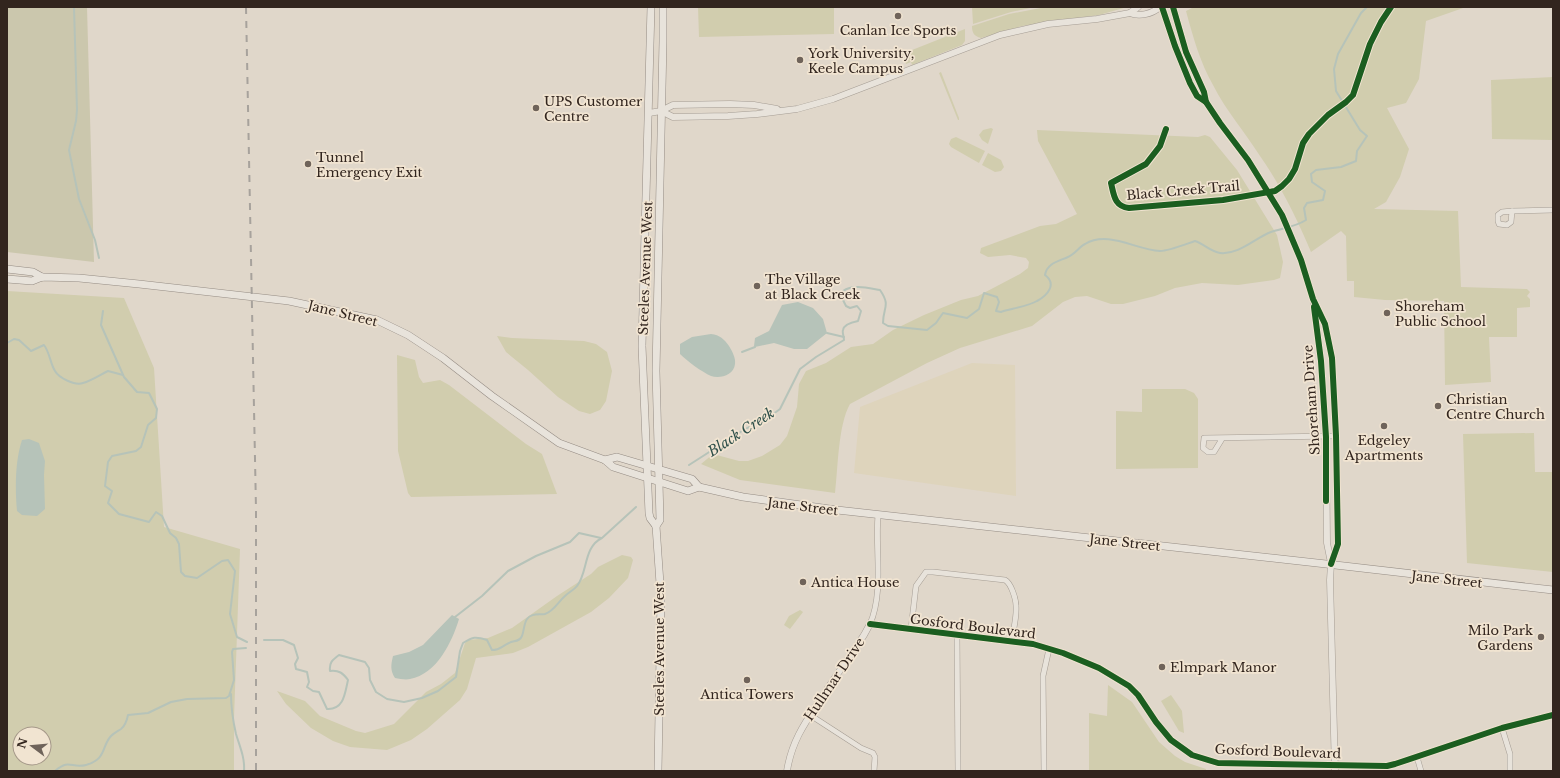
<svg xmlns="http://www.w3.org/2000/svg" width="1560" height="778" font-family="'Libre Baskerville',serif">
<rect width="100%" height="100%" fill="#e0d7ca"/>
<path fill="#ded4bc" d="M 972,363 L 1015,365 L 1016,496 L 854,473 L 860,407 Z"/>
<g fill="#d1cdae" fill-rule="evenodd">
<path d="M 698,7 L 834,7 L 834,34 L 699,37 Z"/>
<path d="M 972,7 L 1035,7 L 1011,12 L 973,24 Z"/>
<path d="M 1046,7 L 1127,7 L 1099,15 L 1022,26 L 981,38 C 974,36 972,33 972,26 L 1009,14 Z"/>
<path d="M 1194,7 L 1466,7 L 1426,21 L 1419,79 L 1406,103 L 1387,108 L 1409,149 L 1400,177 L 1386,202 L 1374,209 L 1458,211 L 1461,287 L 1527,289 L 1530,292 L 1527,296 L 1530,299 L 1530,307 L 1517,308 L 1517,337 L 1489,337 L 1491,382 L 1445,385 L 1444,301 L 1385,300 L 1354,297 L 1354,281 L 1347,281 L 1346,236 L 1341,231 L 1311,252 C 1297,219 1281,186 1260,156 C 1245,132 1226,111 1213,85 C 1200,62 1193,37 1186,11 Z"/>
<path d="M 965,29 L 965,41 L 962,45 L 912,65 L 911,62 L 906,64 L 902,54 Z"/>
<path d="M 941,72 L 959,118 L 959,120 L 958,120 L 939,73 Z"/>
<path d="M 1553,77 L 1553,140 L 1492,139 L 1491,80 Z"/>
<path d="M 991,128 L 993,129 L 988,144 L 982,140 L 979,135 L 983,130 Z"/>
<path d="M 1037,130 L 1198,137 L 1205,135 L 1210,137 L 1237,170 L 1277,235 L 1283,262 L 1280,278 L 1274,280 L 1238,285 L 1202,283 L 1175,288 L 1155,296 L 1123,304 L 1111,304 L 1087,296 L 1075,297 L 1063,302 L 1032,326 L 960,348 L 927,363 L 850,404 C 838,425 838,469 835,493 L 740,480 L 701,464 L 713,454 L 739,461 L 748,461 L 762,456 L 780,445 L 787,436 L 797,407 L 799,384 L 806,371 L 826,363 L 851,347 L 873,344 L 893,330 L 924,315 L 961,300 L 978,296 L 1020,274 L 1028,268 L 1029,262 L 1026,258 L 1010,255 L 988,257 L 980,253 L 981,248 L 1040,226 L 1056,224 L 1077,214 L 1038,141 Z"/>
<path d="M 956,137 L 985,151 L 979,163 L 951,147 L 949,144 L 951,139 Z"/>
<path d="M 988,153 L 1001,160 L 1004,167 L 1001,171 L 995,172 L 982,165 Z"/>
<path d="M 7,291 L 124,298 L 154,368 L 164,527 L 240,549 L 234,718 L 234,771 L 7,771 ZM 20,734 L 44,734 L 44,758 L 20,758 Z"/>
<path d="M 497,336 L 512,338 L 584,341 L 596,344 L 607,352 L 612,371 L 606,401 L 600,410 L 590,414 L 579,411 L 558,397 L 528,370 L 506,352 Z"/>
<path d="M 397,355 L 415,360 L 419,377 L 423,383 L 440,380 L 449,385 L 526,444 L 542,454 L 557,494 L 411,497 L 408,493 L 398,451 Z"/>
<path d="M 1142,389 L 1185,389 L 1194,393 L 1198,399 L 1198,468 L 1116,469 L 1116,411 L 1142,412 Z"/>
<path d="M 1534,433 L 1535,472 L 1553,472 L 1553,572 L 1467,563 L 1463,434 Z"/>
<path d="M 622,555 L 631,557 L 633,560 L 628,578 L 609,598 L 591,612 L 528,647 L 513,653 L 476,658 L 467,689 L 460,700 L 427,729 L 411,740 L 387,750 L 350,747 L 333,741 L 311,728 L 286,704 L 277,691 L 305,701 L 320,716 L 356,731 L 365,733 L 394,724 L 426,692 L 441,684 L 455,673 L 465,643 L 468,640 L 488,638 L 512,628 L 557,596 L 591,574 L 598,567 Z"/>
<path d="M 800,610 L 803,612 L 790,629 L 784,625 L 789,616 Z"/>
<path d="M 1108,685 L 1132,702 L 1159,742 L 1175,756 L 1185,762 L 1206,769 L 1206,771 L 1089,771 L 1089,713 L 1107,716 Z"/>
<path d="M 1171,695 L 1182,711 L 1184,733 L 1179,731 L 1161,701 Z"/>
</g>
<path fill="#cbc7ad" d="M 7,7 L 87,7 L 94,262 L 7,252 Z"/>
<g fill="#b6c3b9">
<path d="M 798,302 L 813,308 L 823,319 L 827,333 L 807,349 L 794,349 L 774,343 L 755,347 L 754,346 L 755,338 L 769,331 L 782,305 Z"/>
<path d="M 711,334 C 720,335 724,339 729,346 C 732,351 736,358 735,364 C 734,375 720,379 711,376 C 702,372 687,361 680,354 L 680,344 L 692,337 Z"/>
<path d="M 29,439 L 39,443 L 45,461 L 44,475 L 45,509 L 37,516 L 22,515 L 17,511 C 15,489 15,461 22,440 Z"/>
<path d="M 452,615 L 459,619 C 452,642 437,674 410,679 C 406,680 400,679 395,678 C 390,670 391,665 393,656 L 409,652 L 423,645 Z"/>
</g>
<g fill="none" stroke-linecap="round" stroke-linejoin="round">
<g stroke="#b6c3b9" stroke-width="2">
<path d="M 74,7 L 77,110 L 76,121 L 69,150 L 79,199 L 95,240 L 99,258"/>
<path d="M 103,311 L 101,325 L 124,377 L 137,392 L 149,393 L 157,409 L 156,418 L 148,425 L 141,447 L 136,451 L 112,456 L 108,462 L 105,486 L 112,491 L 108,503 L 119,514 L 149,522 L 156,512 L 162,516 L 170,533 L 176,538 L 179,544 L 181,572 L 185,576 L 197,578 L 222,561 L 228,560 L 235,571 L 230,614 L 237,637 L 247,642"/>
<path d="M 827,333 L 844,337"/>
<path d="M 7,343 L 14,339 L 19,340 L 31,351 L 44,345 C 50,353 50,363 55,371 C 59,378 75,386 83,383 C 91,381 100,375 108,371 L 123,375"/>
<path d="M 742,352 L 755,347"/>
<path d="M 689,465 L 742,431 L 776,412 L 780,409 L 800,369 L 816,357 L 844,340 C 844,337 842,332 843,330 C 844,324 853,322 858,321 L 861,311 L 857,306 L 850,308 L 846,306 L 842,298 L 843,291 C 853,284 868,288 880,290 C 891,306 883,307 883,323 L 888,326 L 927,330 L 936,323 L 943,313 L 967,318 L 979,309 L 984,293 L 997,297 L 999,302 L 996,311 L 1001,312 C 1010,309 1029,306 1037,301 C 1048,295 1057,284 1045,275 C 1047,263 1059,261 1068,257 C 1075,254 1079,247 1085,244 C 1108,230 1136,250 1160,251 C 1169,251 1186,244 1195,241 C 1204,244 1211,252 1220,253 C 1239,255 1255,238 1271,232 C 1283,228 1295,227 1306,220 L 1304,208 L 1307,203 L 1323,200 L 1325,191 L 1312,182 L 1311,174 L 1316,170 L 1341,167 L 1356,161 L 1357,151 L 1367,136 L 1360,130 L 1336,91 L 1334,69 L 1338,54 L 1361,13 L 1367,7"/>
<path d="M 455,617 L 482,596 L 508,571 L 536,556 L 570,542 L 579,533 L 601,538"/>
<path d="M 264,640 L 283,640 L 294,645 L 298,658 L 295,664 L 296,669 L 307,672 L 309,682 L 307,687 L 313,691 L 319,692 L 327,709 C 344,710 345,693 348,680 C 343,673 339,670 330,671 C 329,663 332,660 339,655 L 365,662 L 369,668 L 370,680 L 376,692 L 387,699 L 404,702 L 422,698 L 438,691 L 456,677 L 460,651 L 463,643 C 473,637 475,636 487,640 L 492,650 C 500,650 502,646 509,643 C 513,640 519,643 522,636 C 524,631 524,623 527,619 C 531,613 539,615 545,614 C 554,611 558,602 565,596 C 569,592 574,590 577,586 C 588,573 583,547 602,538 L 636,507"/>
<path d="M 231,694 C 231,708 233,721 236,734 C 240,747 245,758 244,771"/>
<path d="M 55,771 C 70,758 71,769 86,765 C 107,759 101,747 111,736 C 114,733 118,731 121,729 C 125,726 127,720 128,715 L 148,713 L 171,702 L 187,699 L 226,698 L 229,696 L 234,680 L 232,652 L 233,649 L 246,648"/>
</g>
<g stroke="#a59d94" stroke-width="6">
<g id="minor">
<path d="M 1512,211 L 1511,222 L 1507,225 L 1499,224 L 1498,221 L 1498,215 L 1502,212 Z"/>
<path d="M 1512,211 L 1553,210"/>
<path d="M 1222,439 L 1214,452 L 1208,452 L 1203,448 L 1204,438 L 1336,436"/>
<path d="M 870,624 C 884,592 875,550 878,515"/>
<path d="M 911,629 L 916,586 L 926,572 L 933,572 L 1005,580 C 1011,583 1016,599 1016,606 C 1017,617 1013,630 1012,641"/>
<path d="M 957,635 L 958,771"/>
<path d="M 810,715 L 861,748 L 873,753 L 875,757 L 874,771"/>
<path d="M 1502,728 L 1510,754 L 1510,771"/>
<path d="M 1417,757 L 1421,771"/>
<path d="M 1044,771 L 1043,676 L 1049,649"/>
</g>
</g>
<g stroke="#a59d94" stroke-width="7">
<g id="tertiary">
<path d="M 1162,7 L 1175,46 L 1190,83 L 1197,96 L 1206,102"/>
<path d="M 1173,7 L 1186,52 L 1204,92 L 1206,102 L 1220,123 L 1248,160 L 1282,215 L 1301,260 L 1313,299 L 1325,324 L 1332,358 L 1336,436 L 1338,544 L 1331,564 L 1330,580 L 1335,771"/>
<path d="M 1130,13 C 1139,17 1152,14 1160,7"/>
<path d="M 661,111 L 673,117 L 728,116 L 757,114 L 797,109 L 833,99 L 1000,35 L 1048,24 L 1097,19 L 1130,13 L 1138,7"/>
<path d="M 649,113 L 661,111 L 673,105 L 730,104 L 754,105 L 777,109"/>
<path d="M 1314,303 L 1321,361 L 1326,437 L 1327,543 L 1331,563"/>
<path d="M 787,771 C 792,739 807,720 824,694 C 837,674 851,655 864,635 L 870,624 L 1033,644 L 1063,653 L 1099,668 L 1129,686 L 1138,695 L 1156,722 L 1171,740 L 1192,755 L 1218,763 L 1387,766 L 1395,764 L 1502,728 L 1553,715"/>
</g>
</g>
<g stroke="#958c84" stroke-width="8">
<g id="secondary">
<path d="M 651,7 L 642,346 L 649,513 L 650,518 L 656,526 L 661,598 L 658,771"/>
<path d="M 7,269 L 33,272 L 42,277"/>
<path d="M 7,279 L 32,281 L 42,277 L 79,278 L 139,284 L 289,301 L 377,320 L 408,335 L 443,358 L 492,396 L 559,443 L 605,460 L 613,467 L 688,491 L 699,487 L 743,497 L 837,510 L 1344,566 L 1553,590"/>
<path d="M 605,460 L 617,457 L 692,479 L 699,487"/>
<path d="M 656,526 L 660,520 L 656,371 L 663,41 L 663,7"/>
</g>
</g>
<use href="#minor" stroke="#e8e3db" stroke-width="5"/>
<use href="#tertiary" stroke="#e8e3db" stroke-width="6"/>
<use href="#secondary" stroke="#e8e3db" stroke-width="7"/>
<path stroke="#a7a29c" stroke-width="2" stroke-dasharray="7 7" stroke-linecap="butt" d="M 246,7 L 256,509 L 256,771"/>
<g stroke="#f1e4d1" stroke-width="8">
<g id="cycleway">
<path d="M 1162,7 L 1175,46 L 1190,83 L 1197,96 L 1206,102"/>
<path d="M 1173,7 L 1186,52 L 1204,92 L 1206,102 L 1220,123 L 1248,160 L 1282,215 L 1301,260 L 1313,299 L 1325,324 L 1332,358 L 1336,436 L 1338,544 L 1331,564"/>
<path d="M 1166,129 L 1160,146 L 1146,164 L 1111,183 C 1114,195 1114,206 1129,208 L 1223,200 L 1275,191 L 1282,186 L 1289,179 L 1295,169 L 1303,143 L 1309,134 L 1328,115 L 1346,102 L 1353,95 L 1370,44 L 1381,22 L 1391,7"/>
<path d="M 1314,307 L 1321,361 L 1326,437 L 1326,501"/>
<path d="M 870,624 L 1033,644 L 1063,653 L 1099,668 L 1129,686 L 1138,695 L 1156,722 L 1171,740 L 1192,755 L 1218,763 L 1387,766 L 1395,764 L 1502,728 L 1553,715"/>
</g>
</g>
<use href="#cycleway" stroke="#1b5e20" stroke-width="6"/>
</g>
<g fill="#6f635a" stroke="#f1e4d1" stroke-width="1.5">
<circle cx="898" cy="16" r="4"/>
<circle cx="800" cy="60" r="4"/>
<circle cx="536" cy="108" r="4"/>
<circle cx="308" cy="164" r="4"/>
<circle cx="757" cy="286" r="4"/>
<circle cx="1387" cy="313" r="4"/>
<circle cx="1438" cy="406" r="4"/>
<circle cx="1384" cy="426" r="4"/>
<circle cx="803" cy="582" r="4"/>
<circle cx="1541" cy="637" r="4"/>
<circle cx="1162" cy="667" r="4"/>
<circle cx="747" cy="680" r="4"/>
</g>
<g text-anchor="middle" stroke-width="3.5" stroke-linejoin="round" paint-order="stroke">
<g font-size="13" fill="#32251e" stroke="#f1e4d1" text-anchor="start">
<text x="898" y="35" text-anchor="middle">Canlan Ice Sports</text>
<text x="808" y="58">York University,<tspan x="808" dy="15">Keele Campus</tspan></text>
<text x="544" y="106">UPS Customer<tspan x="544" dy="15">Centre</tspan></text>
<text x="316" y="162">Tunnel<tspan x="316" dy="15">Emergency Exit</tspan></text>
<text x="765" y="284">The Village<tspan x="765" dy="15">at Black Creek</tspan></text>
<text x="1395" y="311">Shoreham<tspan x="1395" dy="15">Public School</tspan></text>
<text x="1446" y="404">Christian<tspan x="1446" dy="15">Centre Church</tspan></text>
<text x="1384" y="445" text-anchor="middle">Edgeley<tspan x="1384" dy="15">Apartments</tspan></text>
<text x="811" y="587">Antica House</text>
<text x="1533" y="635" text-anchor="end">Milo Park<tspan x="1533" dy="15">Gardens</tspan></text>
<text x="1170" y="672">Elmpark Manor</text>
<text x="747" y="699" text-anchor="middle">Antica Towers</text>
</g>
<g font-size="13" fill="#32251e" stroke="#f1e4d1">
<text transform="translate(1183 190) rotate(-5)" y="5">Black Creek Trail</text>
<text transform="translate(645 268) rotate(-88)" y="5">Steeles Avenue West</text>
<text transform="translate(343 313) rotate(14)" y="5">Jane Street</text>
<text transform="translate(1311 400) rotate(-94)" y="5">Shoreham Drive</text>
<text transform="translate(803 506) rotate(7)" y="5">Jane Street</text>
<text transform="translate(1125 542) rotate(6)" y="5">Jane Street</text>
<text transform="translate(1447 579) rotate(6)" y="5">Jane Street</text>
<text transform="translate(973 626) rotate(7)" y="5">Gosford Boulevard</text>
<text transform="translate(659 649) rotate(-90)" y="5">Steeles Avenue West</text>
<text transform="translate(834 679) rotate(-56)" y="5">Hullmar Drive</text>
<text transform="translate(1278 751) rotate(2)" y="5">Gosford Boulevard</text>
</g>
<g font-size="14" font-style="italic" fill="#2f504a" stroke="#f1e4d1">
<text transform="translate(741 432) rotate(-33)" y="5">Black Creek</text>
</g>
</g>
<rect width="1560" height="778" fill="none" stroke="#32251e" stroke-width="16"/>
<g transform="translate(32 746) rotate(286)"><circle r="19" fill="#f1e4d1" stroke="#a59889"/>
<path d="M0-3L7 15L0 10L-7 15Z" fill="#6f635a"/>
<text y="-6" font-size="11" font-weight="bold" text-anchor="middle" fill="#32251e">N</text>
</g>
</svg>
